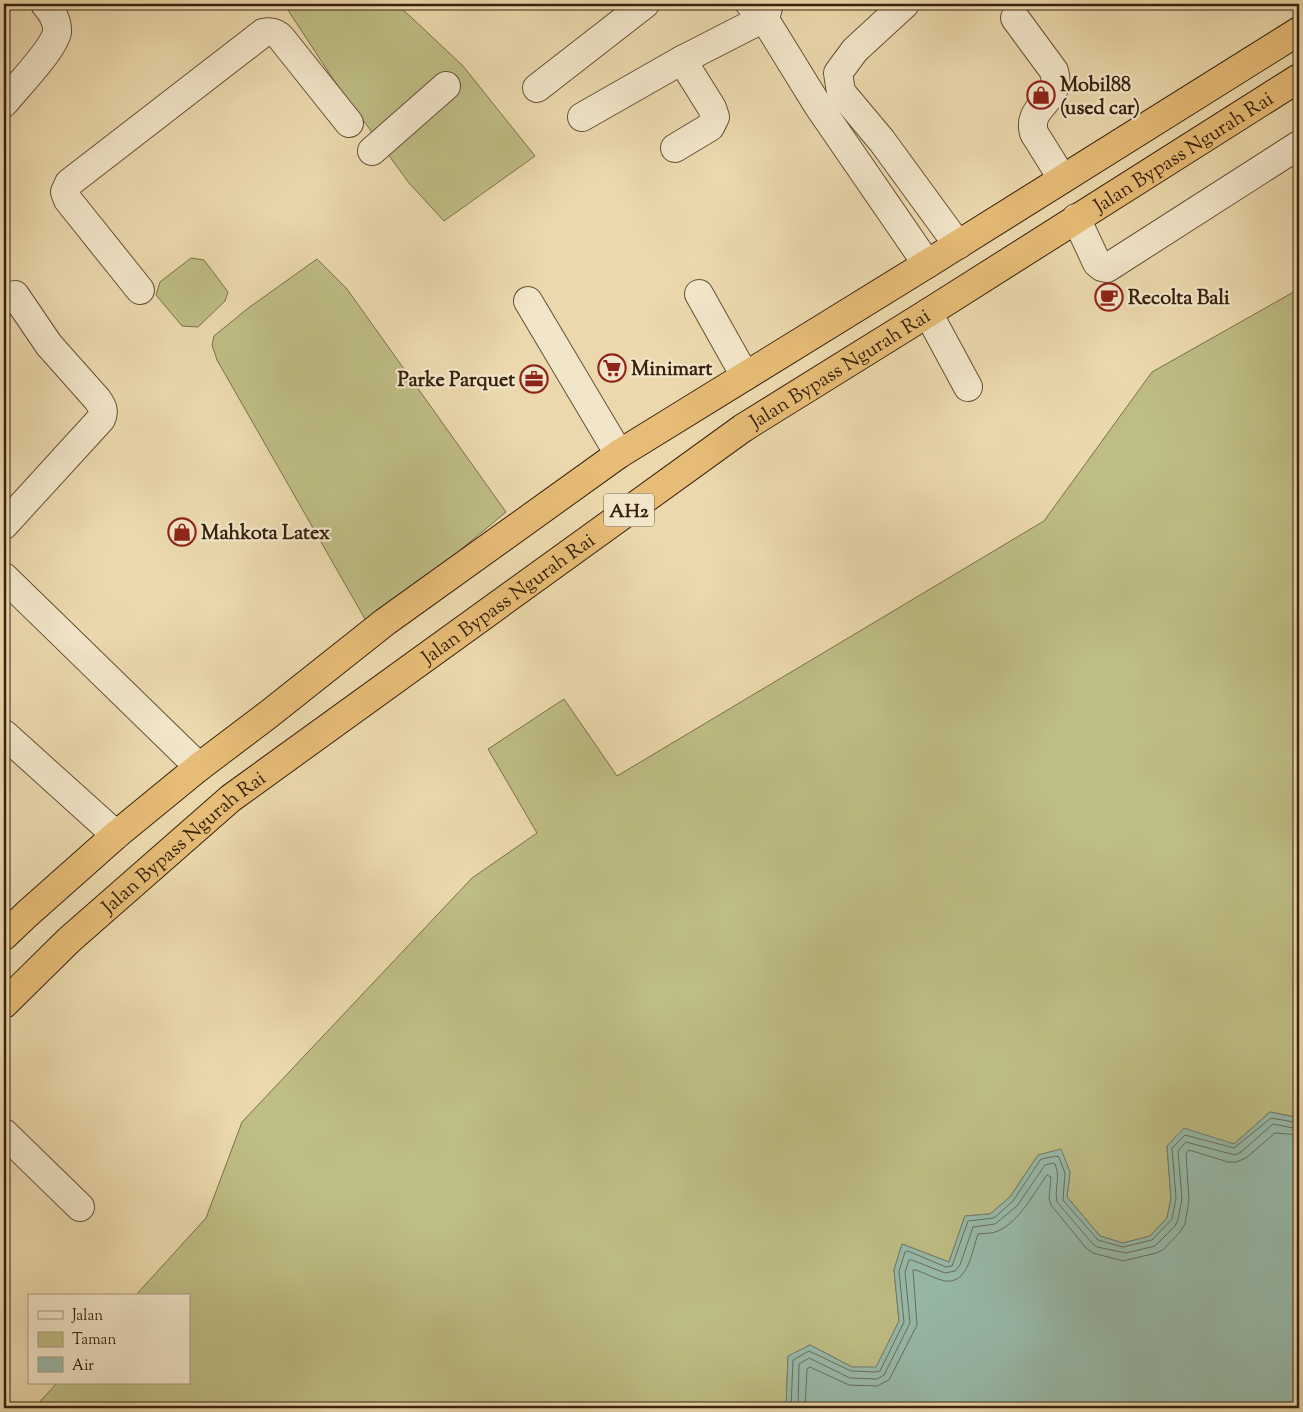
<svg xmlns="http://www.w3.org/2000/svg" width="1303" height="1412" font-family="'Sorts Mill Goudy',serif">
<rect width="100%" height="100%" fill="#ebd9ad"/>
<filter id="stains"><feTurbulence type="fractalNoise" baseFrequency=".004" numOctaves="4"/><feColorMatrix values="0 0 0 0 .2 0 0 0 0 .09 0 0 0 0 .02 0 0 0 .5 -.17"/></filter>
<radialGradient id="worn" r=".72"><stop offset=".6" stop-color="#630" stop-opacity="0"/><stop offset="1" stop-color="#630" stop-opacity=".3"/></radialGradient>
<g fill="#bebd85" stroke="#7b704a">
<path d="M 284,4 L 397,4 L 463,66 L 535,156 L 444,221 L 409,183 L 333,79 Z"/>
<path d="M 191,258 L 204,260 L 228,292 L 225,301 L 198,327 L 182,326 L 156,295 L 160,282 Z"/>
<path d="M 317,259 L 347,289 L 506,512 L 369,626 L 217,360 L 212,345 L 214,336 L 247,309 Z"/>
<path d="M 1299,289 L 1299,1115 L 1295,1117 L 1270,1112 L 1234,1144 L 1167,1146 L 1171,1199 L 1167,1218 L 1150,1236 L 1123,1243 L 1100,1236 L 1067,1197 L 1070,1172 L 1038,1155 L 1010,1197 L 990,1214 L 965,1216 L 949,1262 L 902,1244 L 894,1270 L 899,1321 L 876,1368 L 852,1367 L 810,1345 L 788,1357 L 786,1408 L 34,1408 L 57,1383 L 189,1383 L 189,1296 L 135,1296 L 206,1218 L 242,1122 L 472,878 L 537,833 L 488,749 L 564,699 L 617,776 L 1044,521 L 1152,372 Z"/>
</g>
<path fill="#98baaa" stroke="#727d6c" d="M 1270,1112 L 1295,1117 L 1299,1115 L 1299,1408 L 786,1408 L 788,1356 L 810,1345 L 852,1367 L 876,1367 L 899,1321 L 894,1270 L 902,1244 L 949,1262 L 965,1216 L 990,1214 L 1010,1197 L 1038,1155 L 1061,1149 L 1070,1172 L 1067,1197 L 1100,1236 L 1123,1243 L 1150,1236 L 1167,1218 L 1171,1199 L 1167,1146 L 1184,1128 L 1234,1144 Z"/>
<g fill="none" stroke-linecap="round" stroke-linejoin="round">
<g stroke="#686e5c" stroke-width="1">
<path d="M 791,1408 L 793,1360 L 809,1351 L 851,1371 L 875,1372 L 880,1371 L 904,1322 L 899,1271 L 905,1252 L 908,1251 L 946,1267 L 952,1266 L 968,1221 L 994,1218 L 1013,1201 L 1041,1159 L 1056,1156 L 1059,1157 L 1065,1173 L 1063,1200 L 1098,1240 L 1123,1247 L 1152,1240 L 1172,1219 L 1176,1198 L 1172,1148 L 1185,1135 L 1234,1148 L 1271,1118 L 1294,1122 L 1299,1121"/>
<path d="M 798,1408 L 799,1364 L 809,1358 L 850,1378 L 877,1379 L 884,1375 L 910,1323 L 905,1272 L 909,1260 L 912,1260 L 945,1273 L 955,1271 L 960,1265 L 973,1227 L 995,1224 L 1017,1206 L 1045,1165 L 1053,1163 L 1055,1164 C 1061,1178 1054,1189 1057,1202 L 1092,1243 L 1097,1247 L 1126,1253 L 1155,1246 L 1175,1226 L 1178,1220 L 1182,1199 L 1178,1151 L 1186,1142 L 1235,1155 L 1241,1152 L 1273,1124 L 1293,1128 L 1299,1128"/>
<path d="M 805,1408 L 807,1369 L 810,1367 L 849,1385 L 877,1386 L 889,1380 L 917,1325 L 913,1270 L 916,1270 C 925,1273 935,1279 945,1281 C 969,1284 972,1250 978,1234 C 985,1233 992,1234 998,1231 C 1020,1221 1033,1194 1047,1175 L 1051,1177 L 1049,1198 L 1051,1205 L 1086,1248 L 1093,1253 L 1123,1261 L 1156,1253 L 1163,1250 L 1180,1232 L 1185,1224 L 1189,1200 L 1186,1154 L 1189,1150 L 1228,1162 L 1236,1162 L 1246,1158 L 1275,1133 L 1299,1135"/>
</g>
<g stroke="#655036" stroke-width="30">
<g id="minor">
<path d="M 750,4 L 764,18 L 817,104 L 927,264"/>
<path d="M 905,4 L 855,50 L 838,73 L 841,92 L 882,141 L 958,245"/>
<path d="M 1015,18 L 1054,71 C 1063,101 1026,105 1034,133 C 1036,137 1040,142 1042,146 C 1049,157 1056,168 1062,179"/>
<path d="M 537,88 L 645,4"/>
<path d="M 4,103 C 16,88 54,49 57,32 C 58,21 52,12 45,4"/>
<path d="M 582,117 L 682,60 L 764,18 L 766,15 L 769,4"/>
<path d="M 675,148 L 710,127 L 715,117 L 712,108 L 682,60"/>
<path d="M 372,151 L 446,86"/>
<path d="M 1076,218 L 1097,263 L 1102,267 L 1107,268 L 1299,145"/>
<path d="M 140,290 L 68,200 L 65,192 L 69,183 L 263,33 C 272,31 277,33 282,39 L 349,123"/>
<path d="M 699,294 L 745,376"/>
<path d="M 528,301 L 619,454"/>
<path d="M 928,313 L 968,387"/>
<path d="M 4,525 L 101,419 C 105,411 102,406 97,399 L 49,345 L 15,295"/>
<path d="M 4,577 L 199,767"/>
<path d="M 4,734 L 116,835"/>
<path d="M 4,1133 L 80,1207"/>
</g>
</g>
<g stroke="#38220e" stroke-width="30">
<g id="highway">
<path d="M 4,936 L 27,914 L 116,835 L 199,767 L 269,714 L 385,622 L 619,454 L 927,264 L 1299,31"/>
<path id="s1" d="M 4,1004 L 69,940 L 231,798 L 743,428 L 928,313 L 1299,78"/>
</g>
</g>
<use href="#minor" stroke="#f2e6ca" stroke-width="28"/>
<use href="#highway" stroke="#e6bc76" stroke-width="28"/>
</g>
<defs>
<g id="shop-ring" transform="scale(1.4375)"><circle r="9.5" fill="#f2e6ca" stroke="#8f2418" stroke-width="1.5"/><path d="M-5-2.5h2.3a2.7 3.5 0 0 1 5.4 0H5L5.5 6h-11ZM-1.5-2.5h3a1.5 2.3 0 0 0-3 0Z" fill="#8f2418"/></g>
<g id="cafe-ring" transform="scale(1.4375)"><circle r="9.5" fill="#f2e6ca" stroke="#8f2418" stroke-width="1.5"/><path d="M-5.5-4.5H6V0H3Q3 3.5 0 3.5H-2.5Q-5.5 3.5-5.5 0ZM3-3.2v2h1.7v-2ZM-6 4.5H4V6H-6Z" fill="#8f2418"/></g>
<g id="supermarket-ring" transform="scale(1.4375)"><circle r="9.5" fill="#f2e6ca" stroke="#8f2418" stroke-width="1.5"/><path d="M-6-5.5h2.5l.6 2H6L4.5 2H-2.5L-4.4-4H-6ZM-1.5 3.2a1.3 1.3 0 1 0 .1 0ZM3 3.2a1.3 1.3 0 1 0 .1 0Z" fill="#8f2418"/></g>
<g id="office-ring" transform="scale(1.4375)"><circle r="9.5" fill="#f2e6ca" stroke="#8f2418" stroke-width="1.5"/><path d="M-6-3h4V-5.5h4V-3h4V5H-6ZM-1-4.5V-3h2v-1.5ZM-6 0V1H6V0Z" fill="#8f2418"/></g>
</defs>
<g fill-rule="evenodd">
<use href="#shop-ring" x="1041" y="95"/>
<use href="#cafe-ring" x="1109" y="297"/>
<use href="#supermarket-ring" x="612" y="368"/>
<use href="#office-ring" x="534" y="379"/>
<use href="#shop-ring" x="182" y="532"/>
</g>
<g text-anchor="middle" stroke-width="4.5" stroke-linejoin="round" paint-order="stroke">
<rect fill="#f2e6ca" stroke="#705d46" stroke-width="1" x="604" y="493.5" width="50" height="33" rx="4"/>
<g font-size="19" font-weight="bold" fill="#38220e">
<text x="629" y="517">AH2</text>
</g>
<g font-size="20" font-weight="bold" fill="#38220e" stroke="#f2e6ca" text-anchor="start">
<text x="1060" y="91">Mobil88<tspan x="1060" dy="23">(used car)</tspan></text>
<text x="1128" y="304">Recolta Bali</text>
<text x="631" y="375">Minimart</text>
<text x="515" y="386" text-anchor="end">Parke Parquet</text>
<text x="201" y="539">Mahkota Latex</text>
</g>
<g font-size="20" fill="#38220e" stroke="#f2e6ca">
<text dy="7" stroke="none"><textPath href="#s1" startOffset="1458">Jalan Bypass Ngurah Rai</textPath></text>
<text dy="7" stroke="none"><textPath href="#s1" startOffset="1052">Jalan Bypass Ngurah Rai</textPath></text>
<text dy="7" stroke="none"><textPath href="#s1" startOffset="648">Jalan Bypass Ngurah Rai</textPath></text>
<text dy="7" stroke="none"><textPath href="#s1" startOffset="242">Jalan Bypass Ngurah Rai</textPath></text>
</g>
</g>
<rect width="1303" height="1412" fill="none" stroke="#ebd9ad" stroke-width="20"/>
<rect x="5" y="5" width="1293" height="1402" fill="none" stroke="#38220e" stroke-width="2.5"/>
<rect x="10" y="10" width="1283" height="1392" fill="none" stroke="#38220e"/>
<rect x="28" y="1294" width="162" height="90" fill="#f2e6ca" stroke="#a8987f"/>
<rect x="38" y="1311" width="25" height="8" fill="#f2e6ca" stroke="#a8987f"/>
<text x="72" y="1320" font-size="15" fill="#38220e">Jalan</text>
<rect x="38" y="1332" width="25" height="15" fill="#bebd85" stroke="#a8987f"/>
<text x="72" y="1344" font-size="15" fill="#38220e">Taman</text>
<rect x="38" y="1357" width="25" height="15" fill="#98baaa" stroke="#a8987f"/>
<text x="72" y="1370" font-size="15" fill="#38220e">Air</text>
<rect width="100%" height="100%" filter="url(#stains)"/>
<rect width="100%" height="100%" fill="url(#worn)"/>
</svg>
